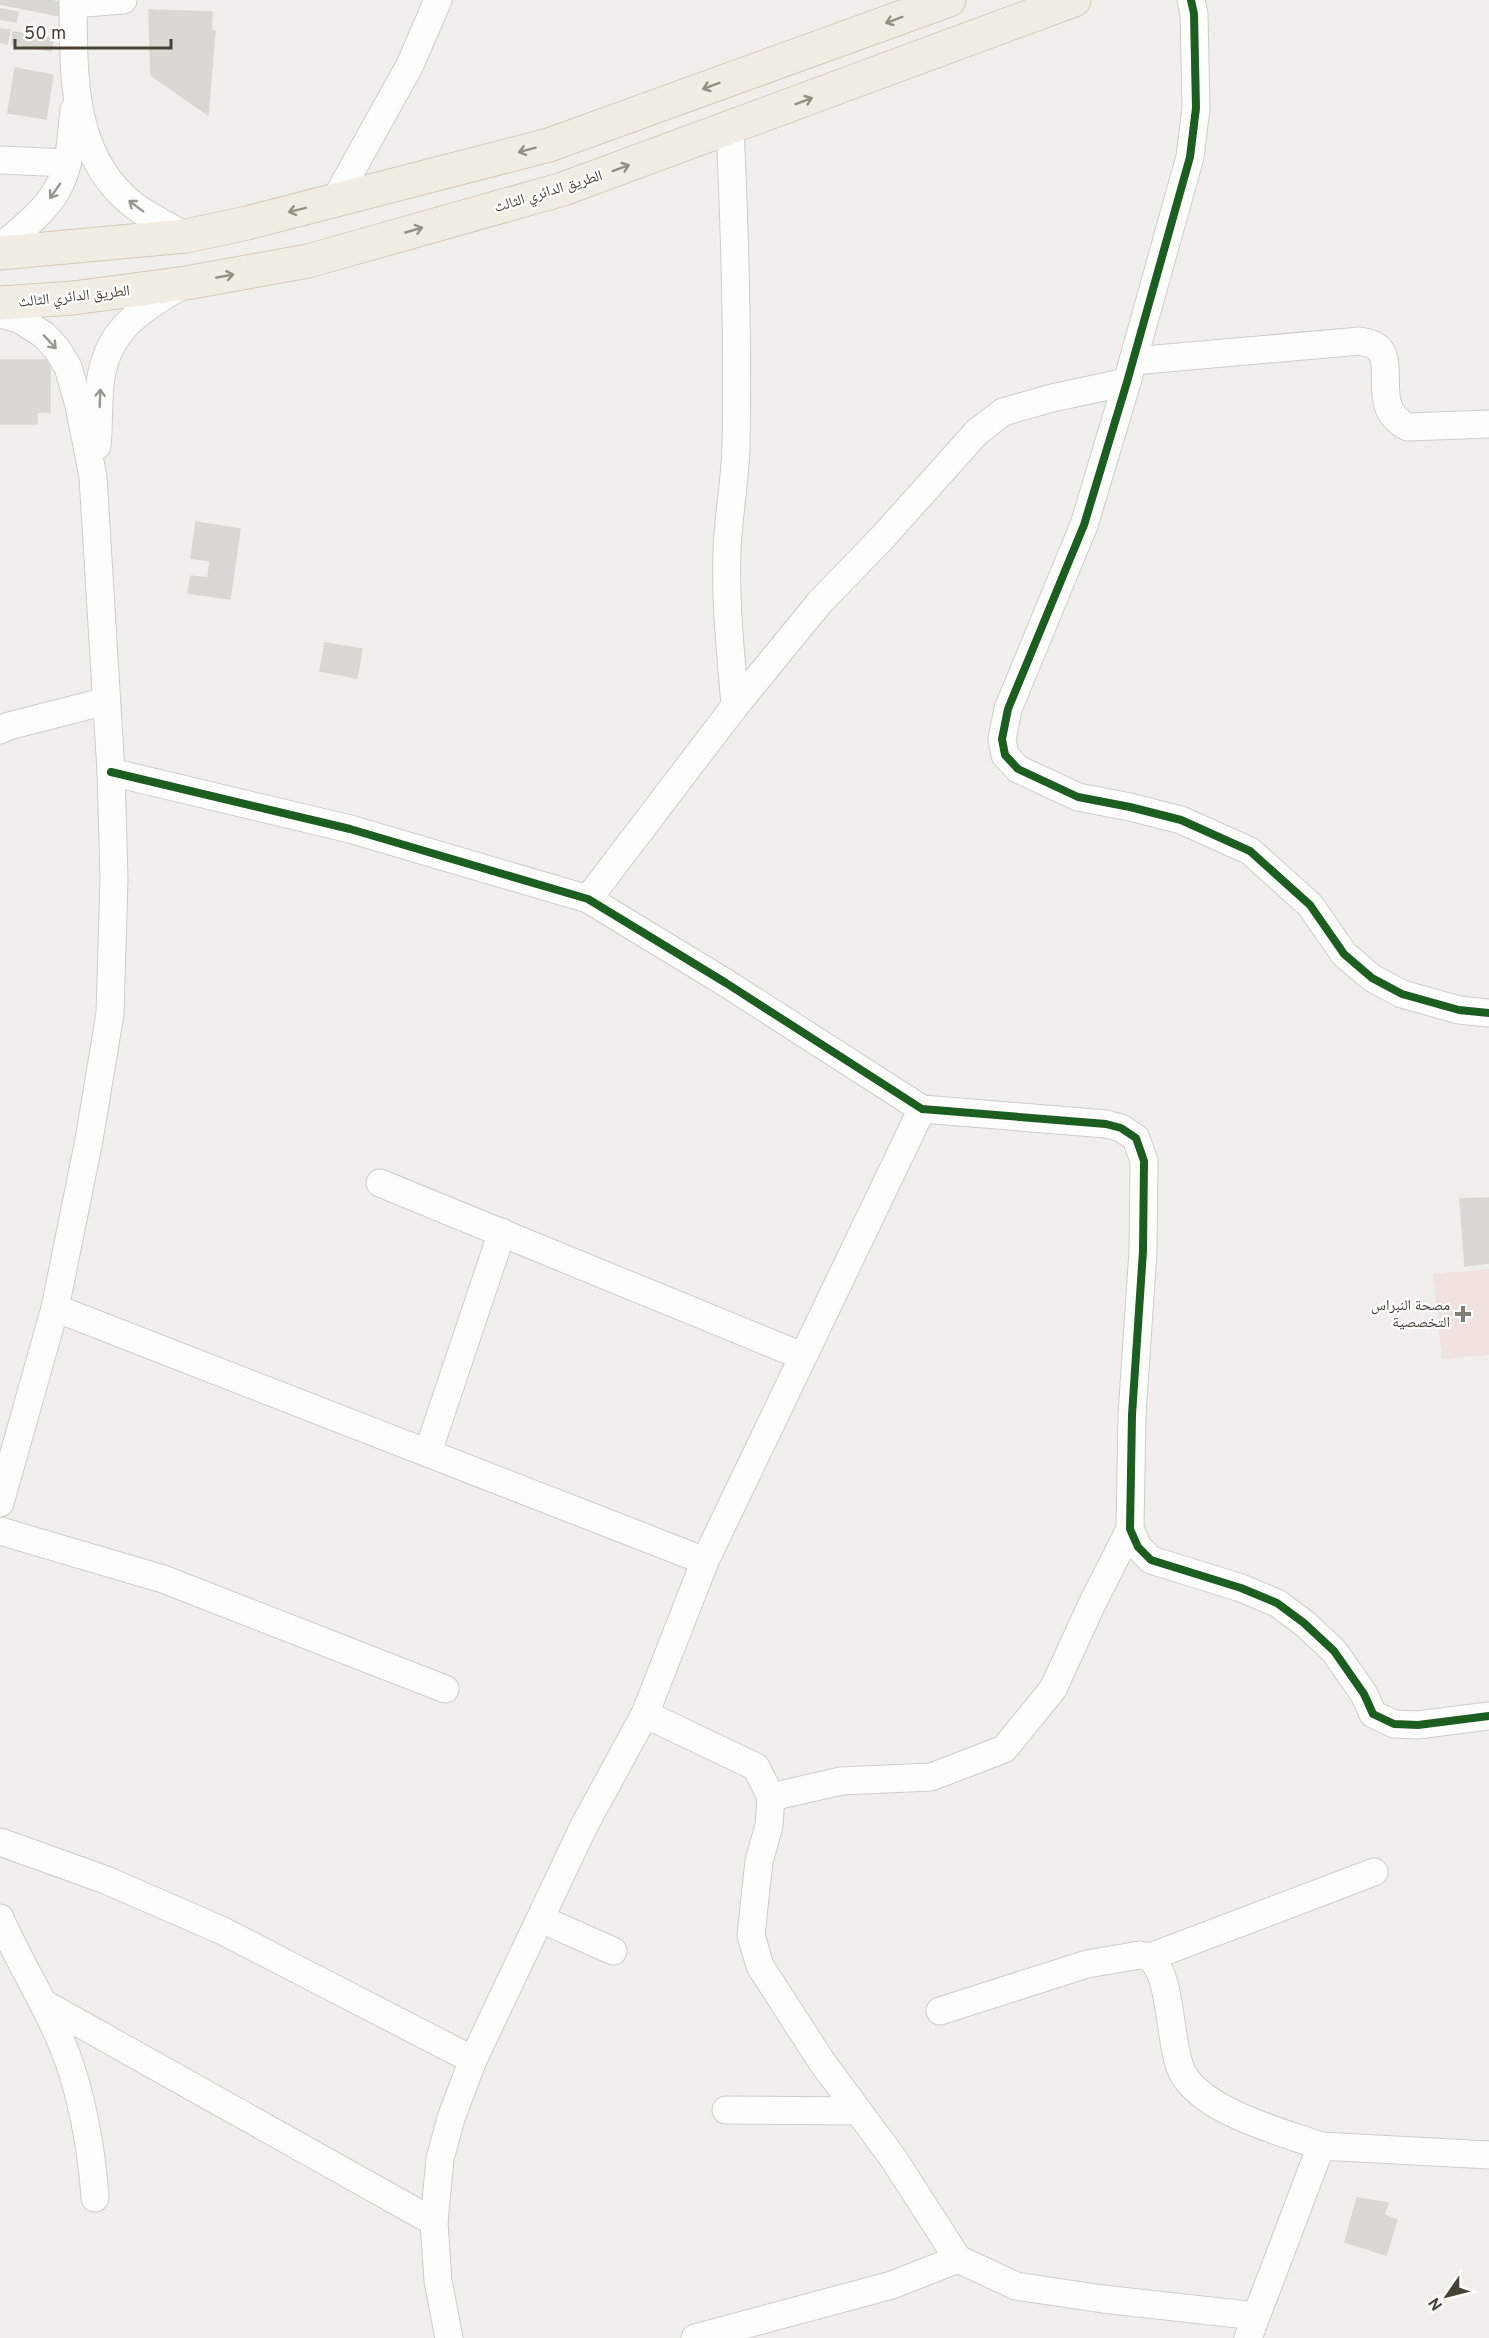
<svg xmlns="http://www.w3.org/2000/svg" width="1489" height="2338" font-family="Overpass,'Noto Naskh Arabic',sans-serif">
<rect width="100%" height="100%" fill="#f1efeb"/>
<path fill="#f0e3df" d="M 1489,1269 L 1489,1355 L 1442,1359 L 1433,1274 Z"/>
<g fill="#dbd8d3" stroke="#dad6d0" stroke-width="1.5">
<path d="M 0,0 L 48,0 L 64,3 L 61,16 L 0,4 Z"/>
<path d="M 0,9 L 18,12 L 16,22 L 0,19 Z"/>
<path d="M 149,10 L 212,12 L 211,30 L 215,31 L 208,115 L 151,75 Z"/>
<path d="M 0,29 L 10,30 L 7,44 L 0,42 Z"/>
<path d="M 13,32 L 54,38 L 51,51 L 12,44 Z"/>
<path d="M 15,68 L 53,75 L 46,119 L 8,113 Z"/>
<path d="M 0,360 L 50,360 L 50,412 L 37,412 L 37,424 L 0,424 Z"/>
<path d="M 196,522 L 240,529 L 230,599 L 188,593 L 191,576 L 208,578 L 210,561 L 191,558 Z"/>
<path d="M 325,643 L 362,649 L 357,678 L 320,671 Z"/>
<path d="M 1489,1198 L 1489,1263 L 1465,1266 L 1460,1199 Z"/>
<path d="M 1357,2198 L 1388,2203 L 1384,2215 L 1397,2220 L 1386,2255 L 1345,2242 Z"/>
</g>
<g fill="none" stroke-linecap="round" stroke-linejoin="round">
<g stroke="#cfcdc8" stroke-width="29">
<g id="minor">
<path d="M 73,0 C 74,69 70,146 124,197 C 142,214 165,224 186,236"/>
<path d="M 1191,0 L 1194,14 L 1196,108 L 1190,157 L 1127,382 L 1084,525 L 1008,709 L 1002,739 L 1005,755 L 1018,769 L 1078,797 L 1130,807 L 1181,820 L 1250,851 L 1310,905 L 1344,954 L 1372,978 L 1402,994 L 1459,1010 L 1489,1013"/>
<path d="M 73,4 L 123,0"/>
<path d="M 730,128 C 735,235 738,341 736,447 C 735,482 728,517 727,552 C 725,603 731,655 735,706"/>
<path d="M 0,160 L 67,163"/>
<path d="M 335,200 L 410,65 L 438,0"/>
<path d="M 0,248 C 21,229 48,210 60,184 C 71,162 71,134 74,110"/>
<path d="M 0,314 L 19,319 L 44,335 L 57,349 L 68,367 L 79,405 L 93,477 L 111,772 L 114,879 L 110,1014 L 89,1140 L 55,1308 L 0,1503"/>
<path d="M 1133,361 L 1360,341 C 1364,342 1370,343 1374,345 C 1400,359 1367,408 1408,427 L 1489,424"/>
<path d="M 97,446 C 99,426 98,406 100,385 C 105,332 139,310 181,286"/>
<path d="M 0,730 L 9,726 L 106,701"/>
<path d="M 111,772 L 350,829 L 588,899 L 726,983 L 922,1109 L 1106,1124 L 1121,1128 L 1136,1138 L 1144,1161 L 1143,1251 L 1132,1415 L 1130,1529 L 1138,1547 L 1151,1560 L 1241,1588 L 1277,1603 L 1304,1623 L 1334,1651 L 1364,1694 L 1373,1714 L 1394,1724 L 1418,1725 L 1489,1716"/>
<path d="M 588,899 L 735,706 L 820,602 L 882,538 L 977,432 L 1003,412 L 1052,398 L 1127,382"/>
<path d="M 380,1183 L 802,1356"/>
<path d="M 55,1308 L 705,1561"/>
<path d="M 428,1452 L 502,1232"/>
<path d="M 0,1531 L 163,1579 L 445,1689"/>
<path d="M 645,1714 L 756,1767 L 771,1797 L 769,1826 L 759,1861 L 751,1935 L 760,1966 L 822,2062 L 893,2158 L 958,2259 L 1016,2286 L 1103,2299 L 1256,2316"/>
<path d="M 771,1797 L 841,1781 L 931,1777 L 1004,1749 L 1053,1689 L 1091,1606 L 1130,1529"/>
<path d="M 0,1842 L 106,1880 L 223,1931 L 473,2060"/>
<path d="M 0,1918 C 22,1969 55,2017 72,2071 C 85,2113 92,2154 95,2198"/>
<path d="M 541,1919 L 613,1951"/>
<path d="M 1150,1957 C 1166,1974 1167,1999 1171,2021 C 1173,2036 1175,2053 1180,2067 C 1195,2110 1282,2132 1321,2146"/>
<path d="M 43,2003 L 434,2222"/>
<path d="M 940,2011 L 1087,1964 L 1140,1955 L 1150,1957 L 1374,1872"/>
<path d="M 726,2110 L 858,2111"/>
<path d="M 449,2338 L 438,2281 L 434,2222 L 440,2159 L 451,2118 L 473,2060 L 584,1826 L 645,1714 L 705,1561 L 922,1109"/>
<path d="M 695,2338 L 892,2285 L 958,2259"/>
<path d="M 1248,2338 L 1321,2146 L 1489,2155"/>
</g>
</g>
<g stroke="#d4cbb7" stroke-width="35">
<g id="major">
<path d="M 0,253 L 186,236 L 247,223 L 549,145 L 949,0"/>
<path d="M 0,303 L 73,298 L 186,283 L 308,261 L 563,189 L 1074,0"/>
</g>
</g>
<use href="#minor" stroke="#fdfdfc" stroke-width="27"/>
<use href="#major" stroke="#f1ede4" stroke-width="33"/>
<g stroke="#fff" stroke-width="11">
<g id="cycleway">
<path d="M 1191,0 L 1194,14 L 1196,108 L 1190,157 L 1127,382 L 1084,525 L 1008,709 L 1002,739 L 1005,755 L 1018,769 L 1078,797 L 1130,807 L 1181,820 L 1250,851 L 1310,905 L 1344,954 L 1372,978 L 1402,994 L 1459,1010 L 1489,1013"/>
<path d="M 111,772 L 350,829 L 588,899 L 726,983 L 922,1109 L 1106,1124 L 1121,1128 L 1136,1138 L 1144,1161 L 1143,1251 L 1132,1415 L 1130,1529 L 1138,1547 L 1151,1560 L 1241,1588 L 1277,1603 L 1304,1623 L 1334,1651 L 1364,1694 L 1373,1714 L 1394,1724 L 1418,1725 L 1489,1716"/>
</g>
</g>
<use href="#cycleway" stroke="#1b5e20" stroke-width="8"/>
</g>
<defs><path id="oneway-shaft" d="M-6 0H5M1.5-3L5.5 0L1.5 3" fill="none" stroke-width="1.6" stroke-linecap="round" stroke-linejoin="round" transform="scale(1.5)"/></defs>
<g stroke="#948e84">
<use href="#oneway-shaft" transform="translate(894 20) rotate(160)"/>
<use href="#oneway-shaft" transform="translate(711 86) rotate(160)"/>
<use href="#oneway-shaft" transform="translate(804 101) rotate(-20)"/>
<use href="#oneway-shaft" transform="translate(527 150) rotate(165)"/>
<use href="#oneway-shaft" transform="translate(621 168) rotate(-20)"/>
<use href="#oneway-shaft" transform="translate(297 210) rotate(166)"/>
<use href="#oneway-shaft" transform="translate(414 230) rotate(-16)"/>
<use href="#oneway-shaft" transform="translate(225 276) rotate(-10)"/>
</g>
<g stroke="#99968f">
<use href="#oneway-shaft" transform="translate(55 191) rotate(125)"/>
<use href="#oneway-shaft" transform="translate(136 206) rotate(-143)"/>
<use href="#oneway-shaft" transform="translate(50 342) rotate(47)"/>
<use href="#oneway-shaft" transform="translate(100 398) rotate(-88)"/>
</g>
<path fill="#837e75" stroke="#fff" stroke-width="2" d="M1460 1305h6v6h6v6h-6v6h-6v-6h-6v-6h6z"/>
<g text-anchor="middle" stroke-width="4.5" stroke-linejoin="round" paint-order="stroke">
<g font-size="15" fill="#484136" stroke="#fff">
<text transform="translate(548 191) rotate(-17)" y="5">الطريق الدائري الثالث</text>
<text transform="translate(74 296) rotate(-6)" y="5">الطريق الدائري الثالث</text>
</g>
<g font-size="15" fill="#484136" stroke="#fff" text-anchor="end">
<text x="1450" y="1310">مصحة النبراس<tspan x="1450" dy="17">التخصصية</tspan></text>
</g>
</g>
<g transform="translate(1447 2296) rotate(235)" stroke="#ffffff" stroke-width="4.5" paint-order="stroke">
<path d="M0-4.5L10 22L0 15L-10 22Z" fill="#484136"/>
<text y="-9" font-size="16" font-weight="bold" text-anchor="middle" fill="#484136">N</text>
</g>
<path d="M15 39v9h156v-9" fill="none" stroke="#484136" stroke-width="3"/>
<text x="24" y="39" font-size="18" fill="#484136" stroke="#ffffff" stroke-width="4.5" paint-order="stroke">50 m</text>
</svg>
